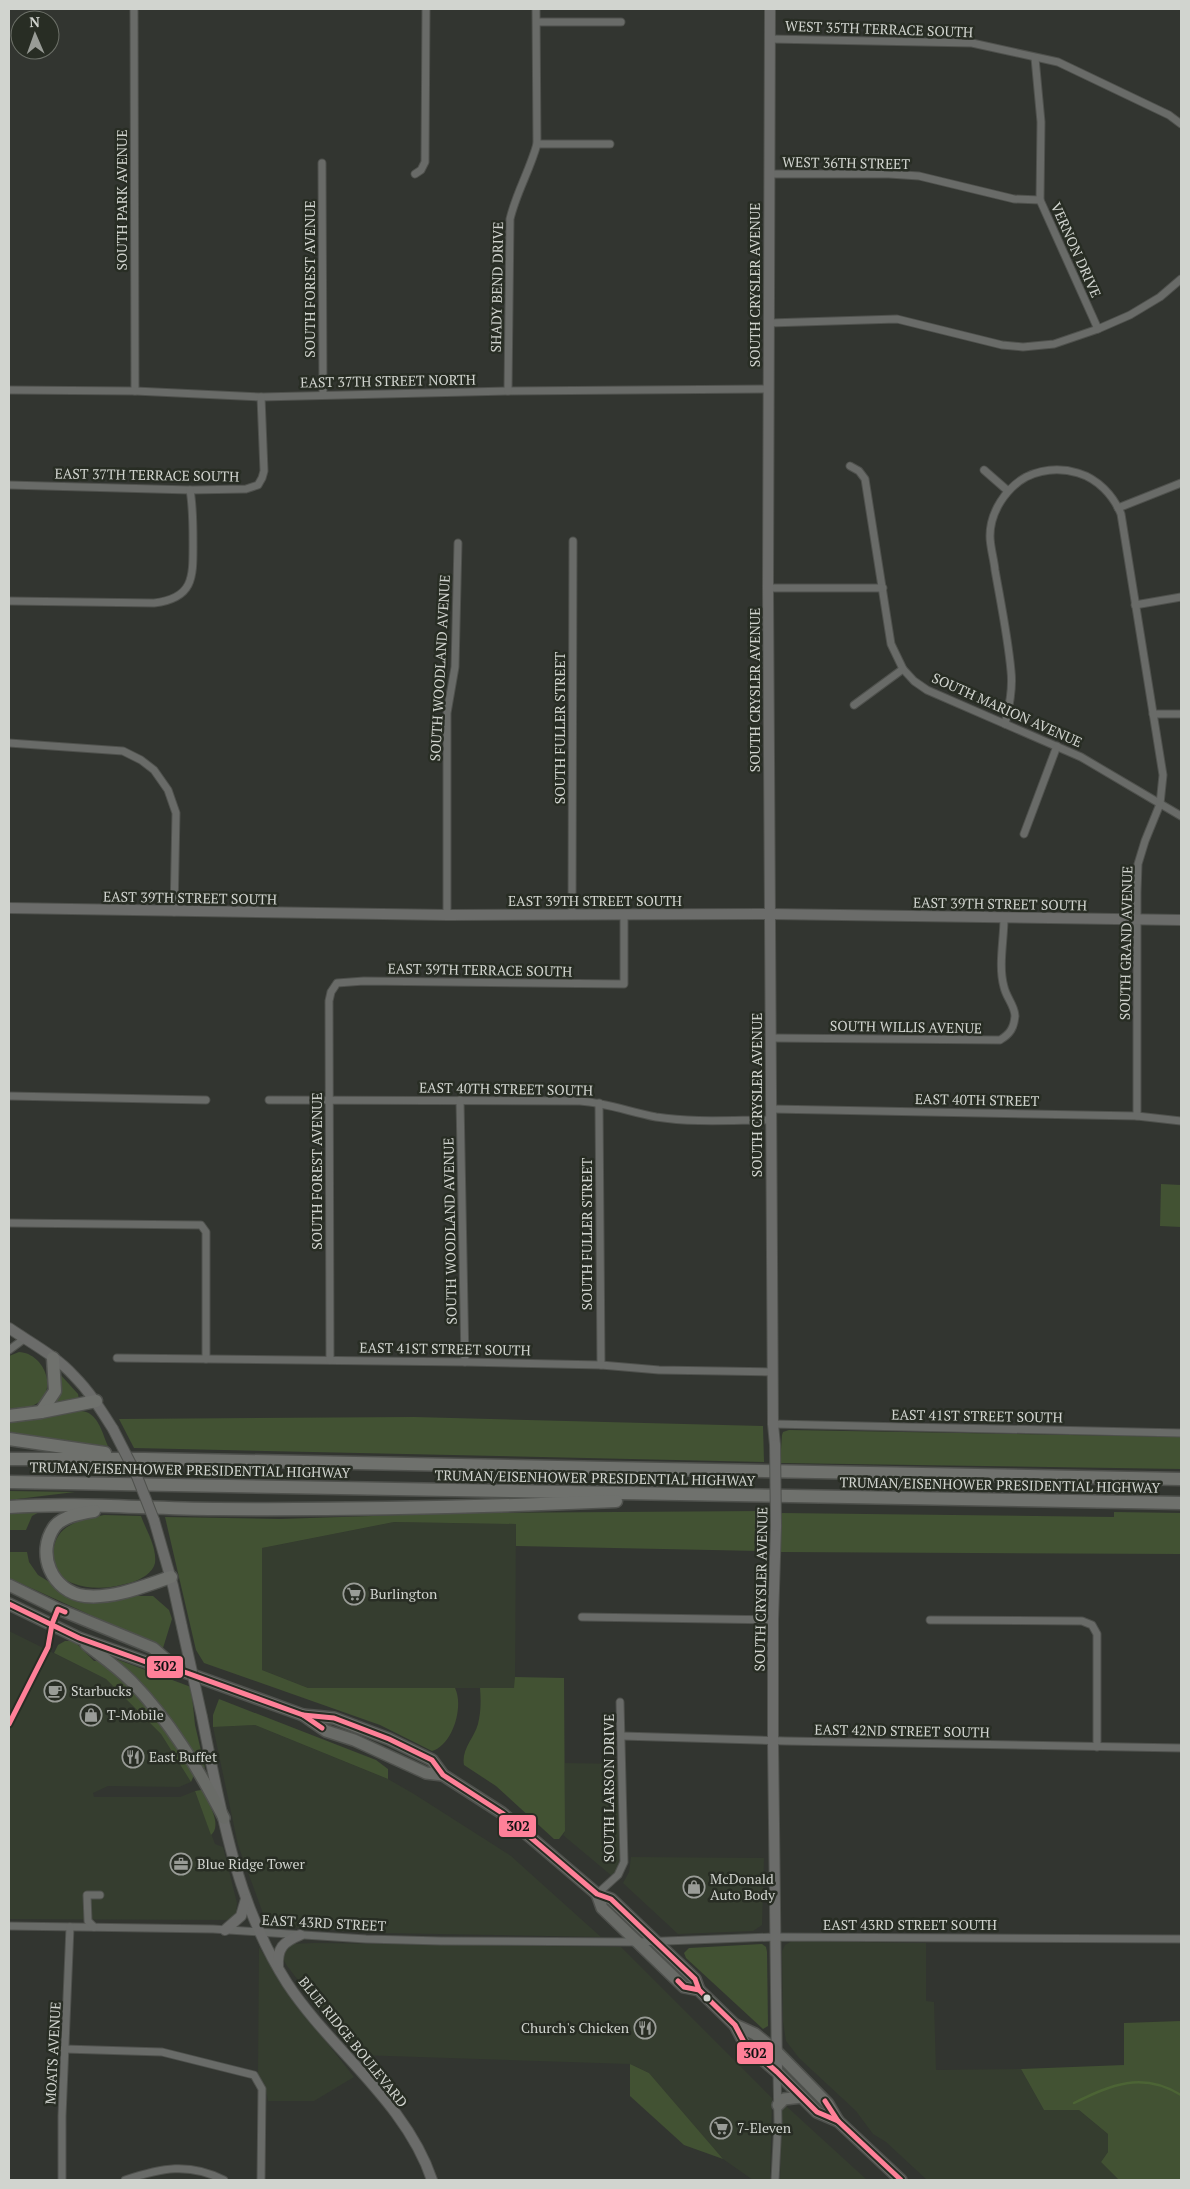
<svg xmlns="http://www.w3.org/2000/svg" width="1190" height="2189" font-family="'PT Serif',serif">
<rect width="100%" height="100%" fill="#323530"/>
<g fill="#353d2f">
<path d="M 394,1522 L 516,1524 L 515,1688 L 308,1688 L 262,1670 L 262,1548 Z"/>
<path d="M 9,1631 L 106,1679 L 161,1734 L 191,1782 L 179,1787 L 108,1786 L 93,1793 L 94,1797 L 180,1797 L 195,1791 L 215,1844 L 223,1847 L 237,1903 L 236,1914 L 231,1920 L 9,1919 Z"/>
<path d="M 255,1725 L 388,1779 L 414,1794 L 511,1856 L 601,1937 L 380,1933 L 274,1926 L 265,1919 L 238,1845 L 213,1727 Z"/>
<path d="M 565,1763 L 619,1764 L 621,1853 L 618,1869 L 612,1876 L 563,1835 L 565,1831 Z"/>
<path d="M 631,1857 L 764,1858 L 762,1925 L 753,1931 L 678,1934 L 623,1883 L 629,1872 Z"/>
<path d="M 792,1941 L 926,1943 L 926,2001 L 934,2002 L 936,2070 L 1021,2069 L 1044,2110 L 1079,2110 L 1108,2134 L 1108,2152 L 1101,2162 L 1119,2180 L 927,2180 L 886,2142 L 873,2134 L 856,2111 L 799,2058 L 786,2041 L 783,2022 L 782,1951 L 785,1945 Z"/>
<path d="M 315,1943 L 621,1947 L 772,2098 L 770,2180 L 753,2180 L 723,2159 L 649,2073 L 630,2064 L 357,2055 L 287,1966 L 283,1959 L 284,1948 L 288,1944 Z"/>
<path d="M 259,1947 L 286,1991 L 354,2077 L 314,2101 L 268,2101 L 265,2085 L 258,2074 Z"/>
<path d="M 785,2105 L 867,2180 L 780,2180 L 782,2110 Z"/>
</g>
<g fill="#425233">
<path d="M 1161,1184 L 1181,1185 L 1181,1227 L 1160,1226 Z"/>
<path d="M 19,1352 C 45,1353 61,1394 32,1406 C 25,1409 16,1409 9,1410 L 9,1356 Z"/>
<path d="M 59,1373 L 78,1394 L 79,1399 L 51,1405 Z"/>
<path d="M 80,1411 C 98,1411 102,1433 108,1446 L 9,1435 L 9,1422 Z"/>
<path d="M 414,1417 L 763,1426 L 764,1462 L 134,1448 L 119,1419 Z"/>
<path d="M 789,1430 L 1181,1437 L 1181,1469 L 780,1463 L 782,1435 L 783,1432 Z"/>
<path d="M 9,1491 L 75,1492 L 9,1500 Z"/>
<path d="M 45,1509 L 32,1516 L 26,1530 L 9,1530 L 9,1512 Z"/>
<path d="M 762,1511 L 760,1551 L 516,1546 L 516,1524 L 394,1522 L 262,1548 L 262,1670 L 308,1688 L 455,1688 C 464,1706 453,1745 432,1751 L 380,1725 L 204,1663 L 196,1650 L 165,1517 L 280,1519 L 463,1513 Z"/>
<path d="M 1114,1512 L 1181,1513 L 1181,1554 L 780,1552 L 781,1513 L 1114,1517 Z"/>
<path d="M 104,1515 L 141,1516 C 146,1530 157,1547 155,1563 C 153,1573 141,1579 133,1582 C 112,1588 93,1591 72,1583 C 49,1575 47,1540 67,1527 C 78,1520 91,1518 104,1515 Z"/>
<path d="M 9,1552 L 27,1552 L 29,1562 L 38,1575 L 56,1586 L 80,1596 L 153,1596 L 169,1610 L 172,1619 L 163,1648 L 9,1578 Z"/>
<path d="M 65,1641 L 74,1641 L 94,1661 L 102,1661 L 136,1691 L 166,1727 L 194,1775 L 191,1782 L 161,1734 L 106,1679 L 54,1653 L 58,1645 Z"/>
<path d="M 108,1656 L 191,1687 L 195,1725 L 205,1768 L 201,1769 Z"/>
<path d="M 515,1677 L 564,1678 L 565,1831 L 559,1839 L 554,1839 L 496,1786 L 464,1765 C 461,1750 474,1738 478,1724 C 481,1712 481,1700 480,1688 L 514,1688 Z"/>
<path d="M 219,1699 L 376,1760 L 388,1769 L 388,1779 L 255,1725 L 213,1727 L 213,1715 Z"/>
<path d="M 201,1790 L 203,1791 C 208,1803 223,1825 211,1835 L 195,1791 Z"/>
<path d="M 762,1944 L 766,1947 L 767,1952 L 768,2026 L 763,2029 L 686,1958 L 684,1953 L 689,1948 Z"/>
<path d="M 1181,2021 L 1181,2180 L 1119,2180 L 1101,2162 L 1108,2152 L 1108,2134 L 1079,2110 L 1044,2110 L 1021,2069 L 1124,2065 L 1124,2023 Z"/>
<path d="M 630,2064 L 649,2073 L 723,2159 L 684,2145 L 630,2096 Z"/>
</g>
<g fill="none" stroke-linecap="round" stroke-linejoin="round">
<path stroke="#4c6435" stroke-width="2.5" d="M 1074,2103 C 1111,2085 1142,2071 1181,2095"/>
<g stroke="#4f514d" stroke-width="9">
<g id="street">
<path d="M 134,9 L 135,391"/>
<path d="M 537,22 L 621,22"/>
<path d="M 770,39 L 972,43 L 1058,62 L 1169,115 L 1181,124"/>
<path d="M 1035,58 L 1041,122 L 1040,200 L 1098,329"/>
<path d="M 537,144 L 610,144"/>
<path d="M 322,163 L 323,395"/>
<path d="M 415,174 L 421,170 L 425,162 L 426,9"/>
<path d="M 769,174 L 889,174 L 919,176 L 1014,199 L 1040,200"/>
<path d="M 769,323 L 897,319 L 1002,345 L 1023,347 L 1054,344 L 1098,329 L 1130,315 L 1160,297 L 1181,279"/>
<path d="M 9,390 L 135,391 L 261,397 L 508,391 L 768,389"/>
<path d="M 508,391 L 510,219 C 516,193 530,170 537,144 L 536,9"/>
<path d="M 850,466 L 859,471 L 865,479 L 891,644 L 903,669 L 914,681 L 927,690 L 1081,757 L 1181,816"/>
<path d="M 984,470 L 1008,491"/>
<path d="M 9,485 L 190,490 L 246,489 L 258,485 L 262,478 L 264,471 L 261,397"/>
<path d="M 1118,508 L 1181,483"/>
<path d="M 768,588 L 883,588"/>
<path d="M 9,601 L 154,603 C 195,598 193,576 193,541 C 193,523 193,507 190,490"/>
<path d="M 1135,605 L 1181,597"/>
<path d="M 854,705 L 903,669"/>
<path d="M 1153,714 L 1181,714"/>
<path d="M 1005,724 C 1009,707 1013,689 1011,671 C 1008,638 1001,604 995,570 C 994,559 990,547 990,536 C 990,512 1006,488 1026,477 C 1043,469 1061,468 1078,473 C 1098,479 1113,495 1121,514 L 1163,775 L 1160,804 L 1145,841 L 1138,864 L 1137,892 L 1137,1116"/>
<path d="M 9,743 L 123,751 L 141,760 L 154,770 L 168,790 L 176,813 L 174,912"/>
<path d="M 1024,834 L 1057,746"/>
<path d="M 447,915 L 447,713 L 455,667 L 458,543"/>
<path d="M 572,915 L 573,541"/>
<path d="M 771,1038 L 1000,1040 C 1010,1034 1014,1028 1015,1016 C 1015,1006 1006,997 1004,987 C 998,966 1004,940 1004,918"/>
<path d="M 9,1096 L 206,1100"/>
<path d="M 269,1100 L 580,1101 C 607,1103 630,1112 656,1117 C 694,1123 733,1120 771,1120"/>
<path d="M 460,1100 L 465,1362"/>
<path d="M 599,1103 L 601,1365"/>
<path d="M 771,1109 L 1137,1116 L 1181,1121"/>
<path d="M 9,1223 L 201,1225 L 206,1232 L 206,1359"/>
<path d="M 9,1350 L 24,1339"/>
<path d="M 117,1358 L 465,1362 L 601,1365 L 659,1370 L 772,1372"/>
<path d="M 330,1360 L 329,1001 L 331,992 L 337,983 L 364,981 L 624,984 L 624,914"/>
<path d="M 773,1424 L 1181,1433"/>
<path d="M 582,1617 L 773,1620"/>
<path d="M 930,1620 L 1082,1621 L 1092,1625 L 1097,1634 L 1097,1747"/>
<path d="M 52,1624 L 58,1609"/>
<path d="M 622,1736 L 785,1741 L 1181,1748"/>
<path d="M 597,1894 L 618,1875 L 624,1862 L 620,1702"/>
<path d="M 9,1926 L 213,1929 L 366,1939 L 441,1941 L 639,1942 L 774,1937 L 1181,1939"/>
<path d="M 94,1927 L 88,1921 L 87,1895 L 100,1895"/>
<path d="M 64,2049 L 162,2052 L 254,2075 L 262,2089 L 261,2180"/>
<path d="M 62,2180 L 62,2116 L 70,1927"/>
<path d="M 125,2180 C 161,2168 189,2162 224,2180"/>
<path d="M 775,2180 L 778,2122 L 777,2072"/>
</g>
</g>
<g stroke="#4f514d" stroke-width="12">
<g id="secondary">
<path d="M 770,9 L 768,588 L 773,1424 L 775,1445"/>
<path d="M 9,908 L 447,915 L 770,914 L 1181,920"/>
<path d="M 9,1328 C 31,1343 56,1356 74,1376 C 90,1392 101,1410 113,1429"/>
<path d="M 154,1520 L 173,1586 L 182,1627"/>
<path d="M 776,1526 L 773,1620 L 773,1741 L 777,2072"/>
<path d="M 202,1717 C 220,1807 236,1904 287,1983 C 331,2050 406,2102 432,2180"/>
<path d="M 225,1930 L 241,1916 L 246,1899"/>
<path d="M 278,1967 C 277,1948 283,1942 300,1935"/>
</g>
</g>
<g stroke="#4f514d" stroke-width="14">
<g id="primary">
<path d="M 9,1585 L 58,1609 L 153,1648 L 176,1668"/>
<path d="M 9,1604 L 79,1638 L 146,1662 L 176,1669 L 303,1715 L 326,1731 L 354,1740 L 426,1773 L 443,1775"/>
<path d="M 86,1644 C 101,1656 117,1667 131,1681 C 170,1721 198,1768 224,1818"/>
<path d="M 303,1715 L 334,1718 L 389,1739 L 432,1760 L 443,1775 L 502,1813 L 597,1894 L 611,1899 L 695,1979 L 699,1990"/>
<path d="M 597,1894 L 602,1908 L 684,1987 L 699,1990 L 735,2025 L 745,2044 L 777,2072 L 817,2112 L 838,2121"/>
<path d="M 735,2025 L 755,2034 L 776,2051 L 828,2104 L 838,2121 L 901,2180"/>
<path d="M 778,2105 L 784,2099 L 802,2097"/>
</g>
</g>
<g stroke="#4f514d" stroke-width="15">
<g id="highway">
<path d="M 41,1412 L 55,1391 L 53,1358"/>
<path d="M 9,1416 L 41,1412 L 96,1401"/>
<path d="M 9,1439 L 105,1453"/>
<path d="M 9,1459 L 144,1459 L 1181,1479"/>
<path d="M 9,1482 L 1181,1503"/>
<path d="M 9,1507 C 78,1502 147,1509 216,1509 C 349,1510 483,1507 616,1501"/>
<path d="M 94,1511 C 82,1513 63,1516 55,1526 C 35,1553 52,1592 85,1596 C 114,1599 144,1586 171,1577"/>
</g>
</g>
<use href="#street" stroke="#696b68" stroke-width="7"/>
<use href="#secondary" stroke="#6b6c6a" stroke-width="10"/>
<use href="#primary" stroke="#696b67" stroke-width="11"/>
<use href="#highway" stroke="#6f716d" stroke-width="12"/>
<g stroke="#4f514d" stroke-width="12" stroke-linecap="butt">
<g id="secondary-bridge">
<path d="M 113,1429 L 136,1474 L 154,1520"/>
<path d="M 775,1445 L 776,1526"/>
<path d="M 182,1627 L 202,1717"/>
</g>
</g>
<use href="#secondary-bridge" stroke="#6b6c6a" stroke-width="10"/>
<g stroke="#282d24" stroke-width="9">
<g id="bus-1">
<path d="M 9,1604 L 79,1638 L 146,1662 L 176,1669 L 303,1715 L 322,1728"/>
<path d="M 303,1715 L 334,1718 L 389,1739 L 432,1760 L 443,1775 L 502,1813 L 597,1894 L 611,1899 L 695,1979 L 699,1990"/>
<path d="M 9,1724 L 48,1647 L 52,1624 L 58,1609 L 65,1612"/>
<path d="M 678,1981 L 684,1987 L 699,1990 L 735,2025 L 745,2044 L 777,2072 L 817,2112 L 838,2121"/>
<path d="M 825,2101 L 838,2121 L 901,2180"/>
</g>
</g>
<use href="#bus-1" stroke="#ff8098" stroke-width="5"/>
</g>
<defs>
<g id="supermarket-ring" transform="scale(1.125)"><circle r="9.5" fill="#282d24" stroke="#999c97" stroke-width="1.5"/><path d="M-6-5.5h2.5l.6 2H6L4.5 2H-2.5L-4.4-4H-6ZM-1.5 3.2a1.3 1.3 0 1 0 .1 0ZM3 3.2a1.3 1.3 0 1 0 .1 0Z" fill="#999c97"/></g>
<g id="cafe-ring" transform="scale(1.125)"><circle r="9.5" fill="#282d24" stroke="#999c97" stroke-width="1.5"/><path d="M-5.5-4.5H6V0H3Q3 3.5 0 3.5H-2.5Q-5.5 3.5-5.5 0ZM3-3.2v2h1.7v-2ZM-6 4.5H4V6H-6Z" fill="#999c97"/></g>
<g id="shop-ring" transform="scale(1.125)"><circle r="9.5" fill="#282d24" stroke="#999c97" stroke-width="1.5"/><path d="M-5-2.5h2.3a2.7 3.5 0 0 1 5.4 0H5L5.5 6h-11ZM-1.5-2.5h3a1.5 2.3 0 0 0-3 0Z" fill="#999c97"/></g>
<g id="restaurant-ring" transform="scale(1.125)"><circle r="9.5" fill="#282d24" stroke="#999c97" stroke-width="1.5"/><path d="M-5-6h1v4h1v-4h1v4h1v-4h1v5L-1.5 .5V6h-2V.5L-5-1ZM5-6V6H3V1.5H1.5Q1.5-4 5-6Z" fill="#999c97"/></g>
<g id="office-ring" transform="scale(1.125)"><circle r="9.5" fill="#282d24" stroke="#999c97" stroke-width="1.5"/><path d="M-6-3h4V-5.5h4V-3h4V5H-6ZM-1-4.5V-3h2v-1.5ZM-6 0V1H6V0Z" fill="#999c97"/></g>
</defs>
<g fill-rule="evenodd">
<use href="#supermarket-ring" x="354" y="1594"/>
<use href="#cafe-ring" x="55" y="1691"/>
<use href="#shop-ring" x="91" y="1715"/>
<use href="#restaurant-ring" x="133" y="1757"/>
<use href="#office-ring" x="181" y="1864"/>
<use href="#shop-ring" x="694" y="1887"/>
<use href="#restaurant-ring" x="645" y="2028"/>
<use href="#supermarket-ring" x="721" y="2128"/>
</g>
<circle fill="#d1d4cf" stroke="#282d24" stroke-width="2" cx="707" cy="1998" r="4.5"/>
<g text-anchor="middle" stroke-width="5" stroke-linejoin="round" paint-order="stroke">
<g font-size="14" fill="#d1d4cf" stroke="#282d24">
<text transform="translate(879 29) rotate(2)" y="5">WEST 35TH TERRACE SOUTH</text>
<text transform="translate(846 163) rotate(1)" y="5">WEST 36TH STREET</text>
<text transform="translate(122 200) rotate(-90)" y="5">SOUTH PARK AVENUE</text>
<text transform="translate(1076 250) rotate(66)" y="5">VERNON DRIVE</text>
<text transform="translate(310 279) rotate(-90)" y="5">SOUTH FOREST AVENUE</text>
<text transform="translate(755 285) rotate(-90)" y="5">SOUTH CRYSLER AVENUE</text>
<text transform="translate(497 287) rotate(-89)" y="5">SHADY BEND DRIVE</text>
<text transform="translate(388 381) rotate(-1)" y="5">EAST 37TH STREET NORTH</text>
<text transform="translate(147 475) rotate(1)" y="5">EAST 37TH TERRACE SOUTH</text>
<text transform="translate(440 668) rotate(-87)" y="5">SOUTH WOODLAND AVENUE</text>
<text transform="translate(755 690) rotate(-90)" y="5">SOUTH CRYSLER AVENUE</text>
<text transform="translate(1007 710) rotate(24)" y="5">SOUTH MARION AVENUE</text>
<text transform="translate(560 728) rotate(-90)" y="5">SOUTH FULLER STREET</text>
<text transform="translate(190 898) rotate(1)" y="5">EAST 39TH STREET SOUTH</text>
<text x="595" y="906">EAST 39TH STREET SOUTH</text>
<text transform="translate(1000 904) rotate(1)" y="5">EAST 39TH STREET SOUTH</text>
<text transform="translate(1126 943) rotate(-89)" y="5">SOUTH GRAND AVENUE</text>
<text transform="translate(480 970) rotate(1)" y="5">EAST 39TH TERRACE SOUTH</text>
<text transform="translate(906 1027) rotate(1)" y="5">SOUTH WILLIS AVENUE</text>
<text transform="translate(506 1089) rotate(1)" y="5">EAST 40TH STREET SOUTH</text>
<text transform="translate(757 1095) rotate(-90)" y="5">SOUTH CRYSLER AVENUE</text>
<text transform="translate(977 1100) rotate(1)" y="5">EAST 40TH STREET</text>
<text transform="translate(317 1171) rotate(-90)" y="5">SOUTH FOREST AVENUE</text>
<text transform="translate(450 1231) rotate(-91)" y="5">SOUTH WOODLAND AVENUE</text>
<text transform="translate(587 1234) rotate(-90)" y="5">SOUTH FULLER STREET</text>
<text transform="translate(445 1349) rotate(1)" y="5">EAST 41ST STREET SOUTH</text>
<text transform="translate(977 1416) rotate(1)" y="5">EAST 41ST STREET SOUTH</text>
<text transform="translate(190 1470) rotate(1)" y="5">TRUMAN/EISENHOWER PRESIDENTIAL HIGHWAY</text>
<text transform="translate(595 1478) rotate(1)" y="5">TRUMAN/EISENHOWER PRESIDENTIAL HIGHWAY</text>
<text transform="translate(1000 1485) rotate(1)" y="5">TRUMAN/EISENHOWER PRESIDENTIAL HIGHWAY</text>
<text transform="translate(761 1589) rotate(-89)" y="5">SOUTH CRYSLER AVENUE</text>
<text transform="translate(902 1731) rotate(1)" y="5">EAST 42ND STREET SOUTH</text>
<text transform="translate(609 1788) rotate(-90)" y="5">SOUTH LARSON DRIVE</text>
<text transform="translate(324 1923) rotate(3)" y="5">EAST 43RD STREET</text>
<text x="910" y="1930">EAST 43RD STREET SOUTH</text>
<text transform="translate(353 2042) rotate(51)" y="5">BLUE RIDGE BOULEVARD</text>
<text transform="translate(53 2053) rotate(-87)" y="5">MOATS AVENUE</text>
</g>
<g font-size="14" fill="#d1d4cf" stroke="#282d24" text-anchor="start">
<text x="370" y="1599">Burlington</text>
<text x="71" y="1696">Starbucks</text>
<text x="107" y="1720">T-Mobile</text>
<text x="149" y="1762">East Buffet</text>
<text x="197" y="1869">Blue Ridge Tower</text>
<text x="710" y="1884">McDonald<tspan x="710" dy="16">Auto Body</tspan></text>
<text x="629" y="2033" text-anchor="end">Church's Chicken</text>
<text x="737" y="2133">7-Eleven</text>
</g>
</g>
<g stroke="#282d24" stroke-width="2">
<rect x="146" y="1655" width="38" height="24" rx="5" fill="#ff8098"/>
<rect x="498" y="1814" width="39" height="24" rx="5" fill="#ff8098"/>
<rect x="736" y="2041" width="38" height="24" rx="5" fill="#ff8098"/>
</g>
<g font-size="14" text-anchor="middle" font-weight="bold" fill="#111">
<text x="165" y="1671">302</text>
<text x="518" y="1831">302</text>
<text x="755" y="2058">302</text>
</g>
<rect width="1190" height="2189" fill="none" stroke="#d1d4cf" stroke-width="20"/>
<g transform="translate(35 35) rotate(358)"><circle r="24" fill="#282d24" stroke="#6c7068"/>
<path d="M0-4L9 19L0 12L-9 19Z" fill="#999c97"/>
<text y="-8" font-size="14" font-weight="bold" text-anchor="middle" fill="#d1d4cf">N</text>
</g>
</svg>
